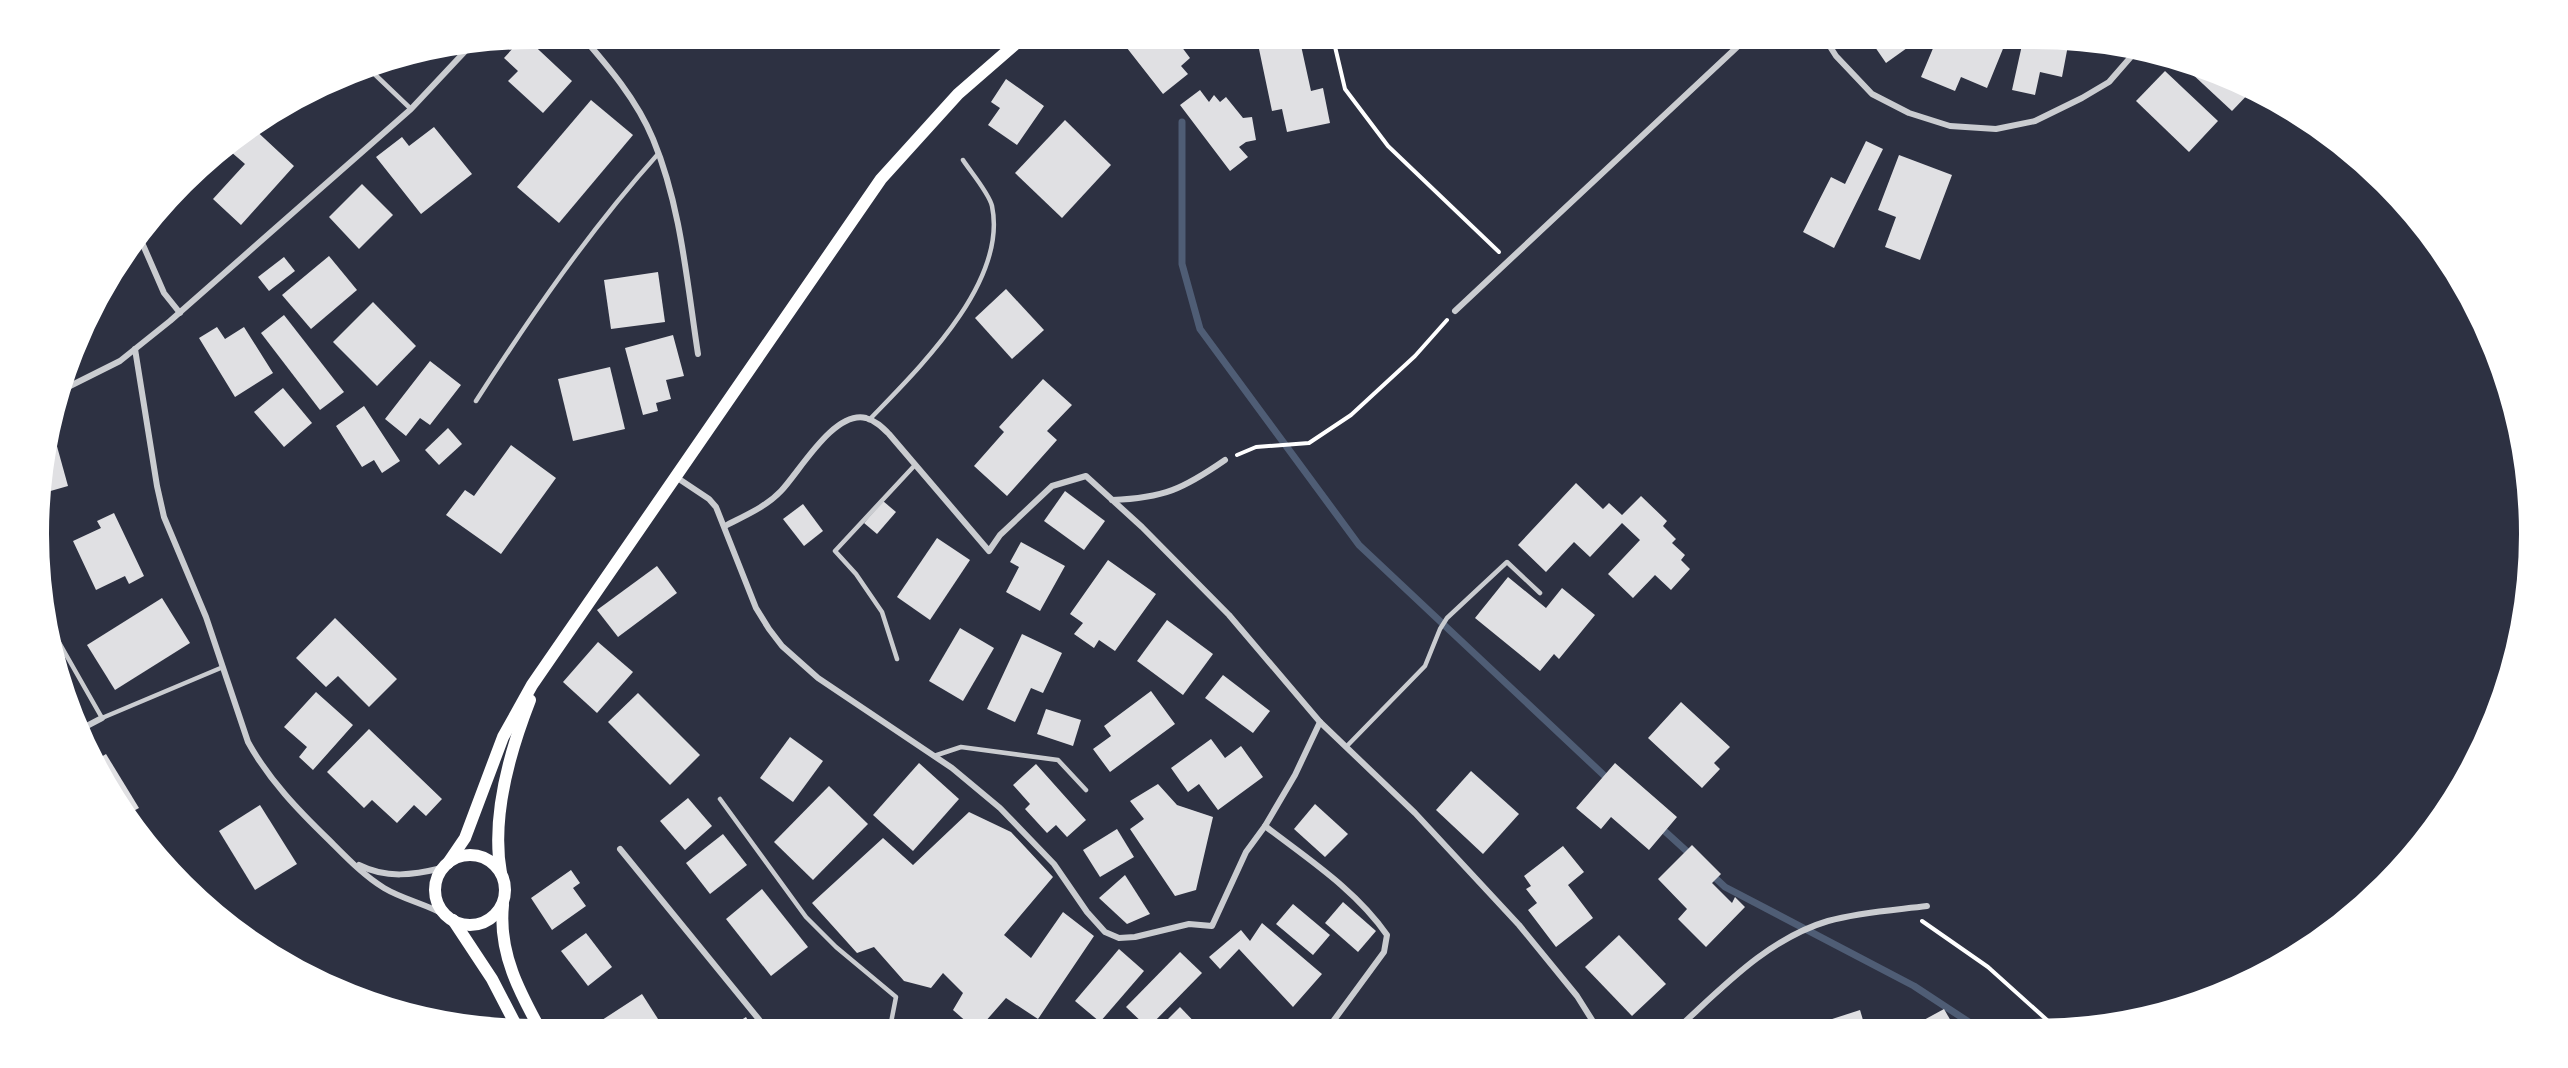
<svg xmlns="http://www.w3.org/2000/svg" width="2568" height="1068" font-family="Overpass,sans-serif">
<rect width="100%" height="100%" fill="#2d3142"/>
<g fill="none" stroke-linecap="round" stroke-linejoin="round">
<g stroke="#4f5d75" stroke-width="7">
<path d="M 1182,122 L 1182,264 L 1200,329 L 1359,545 L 1610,781"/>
<path d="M 1658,825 L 1692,856"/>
<path d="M 1711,874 L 1725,887 L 1914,986 L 1981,1030"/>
</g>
</g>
<g fill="#e0e0e3">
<path d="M 1116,34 L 1172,34 L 1190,58 L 1181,66 L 1188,74 L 1163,94 Z"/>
<path d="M 1866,34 L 1918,34 L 1921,38 L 1886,63 Z"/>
<path d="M 1939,34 L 2009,34 L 1987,88 L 1961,77 L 1955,91 L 1921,77 Z"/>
<path d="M 2035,35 L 2069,40 L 2062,77 L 2040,72 L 2035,95 L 2012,90 L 2022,45 L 2033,47 Z"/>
<path d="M 524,36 L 572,81 L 543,113 L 508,81 L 518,71 L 504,58 Z"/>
<path d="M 1300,41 L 1311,91 L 1323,88 L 1330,123 L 1287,132 L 1282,109 L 1272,111 L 1259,49 Z"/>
<path d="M 2175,58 L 2194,61 L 2254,88 L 2232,111 Z"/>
<path d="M 2165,71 L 2218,121 L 2189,152 L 2136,101 Z"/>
<path d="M 1006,79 L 1044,106 L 1017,145 L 988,125 L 1000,108 L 991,102 Z"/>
<path d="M 1200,90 L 1209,102 L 1214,95 L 1220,102 L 1226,97 L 1243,118 L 1252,117 L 1256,140 L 1246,142 L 1239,147 L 1248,157 L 1230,171 L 1180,105 Z"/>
<path d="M 591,100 L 633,135 L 559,223 L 517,187 Z"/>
<path d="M 1065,120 L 1111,165 L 1062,218 L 1015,173 Z"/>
<path d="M 252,127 L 294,166 L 241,225 L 213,199 L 245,164 L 230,151 Z"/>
<path d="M 434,127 L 472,174 L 421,214 L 376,157 L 402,137 L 409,146 Z"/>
<path d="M 1866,141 L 1883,149 L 1834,248 L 1803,232 L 1831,177 L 1845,184 Z"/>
<path d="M 1899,155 L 1952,175 L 1920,260 L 1885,247 L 1896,217 L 1878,210 Z"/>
<path d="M 362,184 L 393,215 L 359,249 L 329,217 Z"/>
<path d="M 329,256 L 357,290 L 311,329 L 282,295 Z"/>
<path d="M 284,257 L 295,271 L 269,291 L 258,277 Z"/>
<path d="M 658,272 L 665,322 L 611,329 L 604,280 Z"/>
<path d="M 1006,289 L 1044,330 L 1012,359 L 975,318 Z"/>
<path d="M 373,302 L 416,346 L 377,386 L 333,342 Z"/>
<path d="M 284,315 L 344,392 L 320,410 L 261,333 Z"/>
<path d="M 217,327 L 225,339 L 244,327 L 273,373 L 235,397 L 199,338 Z"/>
<path d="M 673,335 L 684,376 L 666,380 L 671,399 L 656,403 L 658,411 L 643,415 L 625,348 Z"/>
<path d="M 430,361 L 461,385 L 430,425 L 420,418 L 406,436 L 385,419 Z"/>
<path d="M 610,367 L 625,429 L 573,441 L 558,379 Z"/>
<path d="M 1043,379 L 1072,405 L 1047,431 L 1057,440 L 1007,496 L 974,466 L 1004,432 L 999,427 Z"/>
<path d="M 283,388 L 312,423 L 284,447 L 254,412 Z"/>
<path d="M 364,406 L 400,461 L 382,473 L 374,460 L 362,467 L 336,426 Z"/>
<path d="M 50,421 L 68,486 L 40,494 L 39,468 Z"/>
<path d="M 448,428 L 462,444 L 439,465 L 425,450 Z"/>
<path d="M 511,445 L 556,478 L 501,554 L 446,515 L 465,490 L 474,496 Z"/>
<path d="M 1576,483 L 1603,509 L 1609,503 L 1622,515 L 1641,496 L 1667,521 L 1663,526 L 1676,539 L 1672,543 L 1685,555 L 1681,560 L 1690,569 L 1671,590 L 1655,575 L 1633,598 L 1608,574 L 1640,540 L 1622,523 L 1590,557 L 1574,542 L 1546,572 L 1518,545 Z"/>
<path d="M 1065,491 L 1105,521 L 1084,550 L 1044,521 Z"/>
<path d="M 883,501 L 896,512 L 877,534 L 864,523 Z"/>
<path d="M 803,504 L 823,531 L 804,546 L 783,519 Z"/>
<path d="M 114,513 L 144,576 L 129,584 L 125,576 L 96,590 L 73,541 L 101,528 L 97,521 Z"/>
<path d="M 937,538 L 970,560 L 930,620 L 897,597 Z"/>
<path d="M 1021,542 L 1065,566 L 1040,611 L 1006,592 L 1019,567 L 1010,562 Z"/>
<path d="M 1108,560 L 1156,594 L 1115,651 L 1099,640 L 1094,648 L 1074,634 L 1083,623 L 1070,614 Z"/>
<path d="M 657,566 L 677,593 L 618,637 L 597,610 Z"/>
<path d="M 1508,577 L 1546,608 L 1562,588 L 1595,615 L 1559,659 L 1554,654 L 1540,671 L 1475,618 Z"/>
<path d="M 162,598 L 190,643 L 115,690 L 87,645 Z"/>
<path d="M 335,618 L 397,679 L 369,707 L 338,676 L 326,687 L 296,658 Z"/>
<path d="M 1167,620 L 1213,654 L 1183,695 L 1137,661 Z"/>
<path d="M 960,628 L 994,648 L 963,701 L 929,681 Z"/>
<path d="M 1022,634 L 1062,653 L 1043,693 L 1031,688 L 1015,722 L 987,709 Z"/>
<path d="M 598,642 L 633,672 L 597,713 L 563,682 Z"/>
<path d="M 1223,675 L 1270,711 L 1253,733 L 1205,698 Z"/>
<path d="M 1151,691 L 1175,724 L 1110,772 L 1093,749 L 1111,736 L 1104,726 Z"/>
<path d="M 316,692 L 353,725 L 313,770 L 299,757 L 307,747 L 284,727 Z"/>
<path d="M 638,693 L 700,755 L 670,785 L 608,722 Z"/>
<path d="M 1681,702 L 1730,747 L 1714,763 L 1720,769 L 1702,788 L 1648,738 Z"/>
<path d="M 1046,709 L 1081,720 L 1073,746 L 1037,734 Z"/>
<path d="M 369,729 L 442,799 L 426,816 L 414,805 L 397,823 L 372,800 L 364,808 L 327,772 Z"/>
<path d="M 790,737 L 823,761 L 793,802 L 760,778 Z"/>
<path d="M 1211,739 L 1225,758 L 1241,746 L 1263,777 L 1218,810 L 1199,784 L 1188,792 L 1171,768 Z"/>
<path d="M 106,754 L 139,808 L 124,816 L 102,784 L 93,762 Z"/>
<path d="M 919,763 L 959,799 L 913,851 L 873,815 Z"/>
<path d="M 1615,763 L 1677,817 L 1649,850 L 1611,817 L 1601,829 L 1576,808 Z"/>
<path d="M 1036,764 L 1086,820 L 1067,837 L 1056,825 L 1047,833 L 1025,809 L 1030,804 L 1013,785 Z"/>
<path d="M 1471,771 L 1519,814 L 1483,854 L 1436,810 Z"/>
<path d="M 1158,784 L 1177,805 L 1213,817 L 1196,890 L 1175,896 L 1130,829 L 1144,819 L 1130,801 Z"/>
<path d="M 829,786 L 868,824 L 813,880 L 774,842 Z"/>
<path d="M 688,798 L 712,826 L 685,850 L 660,821 Z"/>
<path d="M 1315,804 L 1348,834 L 1325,857 L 1294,829 Z"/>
<path d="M 260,805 L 297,864 L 255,890 L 219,831 Z"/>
<path d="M 969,812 L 1011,832 L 1053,877 L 1004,935 L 1031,958 L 1063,912 L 1094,936 L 1038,1019 L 1006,998 L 977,1031 L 953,1010 L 963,993 L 943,973 L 931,988 L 904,981 L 874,947 L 857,953 L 812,903 L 883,838 L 913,865 Z"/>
<path d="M 1117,829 L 1134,857 L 1100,877 L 1083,850 Z"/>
<path d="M 723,834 L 747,865 L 710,894 L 686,863 Z"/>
<path d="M 1692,845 L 1721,874 L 1712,883 L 1732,903 L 1735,897 L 1745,907 L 1706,947 L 1678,919 L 1687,909 L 1658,879 Z"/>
<path d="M 1563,846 L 1584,872 L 1568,885 L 1593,918 L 1556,947 L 1528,910 L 1537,903 L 1526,889 L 1531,886 L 1524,876 Z"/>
<path d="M 571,870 L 580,883 L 573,888 L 586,906 L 552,930 L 531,898 Z"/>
<path d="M 1125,875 L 1150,914 L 1127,924 L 1099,898 Z"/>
<path d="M 762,889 L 808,947 L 771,976 L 726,919 Z"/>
<path d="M 1343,902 L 1376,931 L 1358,952 L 1325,923 Z"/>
<path d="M 1293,904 L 1330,935 L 1313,955 L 1276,924 Z"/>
<path d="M 1262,923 L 1322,974 L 1293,1007 L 1239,949 L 1220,969 L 1209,957 L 1241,930 L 1250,941 Z"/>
<path d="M 586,933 L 612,967 L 588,986 L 561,951 Z"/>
<path d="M 1619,935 L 1666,984 L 1632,1016 L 1585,967 Z"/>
<path d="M 1119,949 L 1144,971 L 1100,1022 L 1075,1001 Z"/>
<path d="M 1180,952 L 1202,973 L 1148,1028 L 1126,1007 Z"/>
<path d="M 642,994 L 667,1033 L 607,1033 L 599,1022 Z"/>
<path d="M 1180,1007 L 1204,1032 L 1159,1032 L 1157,1030 Z"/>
<path d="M 1944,1009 L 1955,1028 L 1912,1030 L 1911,1027 Z"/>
<path d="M 1860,1010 L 1866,1030 L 1829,1030 L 1826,1021 Z"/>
<path d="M 746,1017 L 755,1033 L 730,1033 L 727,1029 Z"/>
</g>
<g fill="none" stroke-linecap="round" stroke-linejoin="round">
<g stroke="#fff" stroke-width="4">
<path d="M 1332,34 L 1345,89 L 1388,146 L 1499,252"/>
<path d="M 1237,455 L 1256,447 L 1309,443 L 1351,415 L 1415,356 L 1447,320"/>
<path d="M 1922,921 L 1988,967 L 2057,1029"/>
</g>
<g stroke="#caccd0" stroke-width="4.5">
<path d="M 365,65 L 411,109"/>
<path d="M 476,401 C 532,314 589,231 658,154"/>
<path d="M 869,420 C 918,369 1008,283 992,206 C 989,193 970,171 963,160"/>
<path d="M 44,616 L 102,718 L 223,667"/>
<path d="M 897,659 L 882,612 L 856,574 L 835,551 L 915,465"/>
<path d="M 1346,747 L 1425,666 L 1440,629 L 1447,618 L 1507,562 L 1540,593"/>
<path d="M 934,756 L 961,747 L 1058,760 L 1086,790"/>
<path d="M 720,799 L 806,917 L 836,947 L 896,997 L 889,1033"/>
</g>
<g stroke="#caccd0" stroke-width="6">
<path d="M 580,34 C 608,66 637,100 653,139 C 681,206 687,283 698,354"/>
<path d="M 1822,34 L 1836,56 L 1872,94 L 1909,113 L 1950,126 L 1996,129 L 2035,121 L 2082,98 L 2109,82 L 2136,51"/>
<path d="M 140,238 L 164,293 L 180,313"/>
<path d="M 1455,311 L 1751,34"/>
<path d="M 135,349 L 157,486 L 164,517 L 206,617 L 248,742 C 269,780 298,810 329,840 C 346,857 364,876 384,888 C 404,900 427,904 447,916"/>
<path d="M 56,393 L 120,361 L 170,321 L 411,109 L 471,45"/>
<path d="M 676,477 L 709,499 L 716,507 L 756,608 L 769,629 L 782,646 L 818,678 L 952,768 L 1000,808 L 1054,864 L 1087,912 L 1105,932 L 1119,938 L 1135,937 L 1189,924 L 1212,926 L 1246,852 L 1265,826"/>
<path d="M 1112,500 C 1164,498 1183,489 1225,460"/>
<path d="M 725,526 C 744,516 766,507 781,491 C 800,471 834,410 866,418 C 876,421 882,427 889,434 L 989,551 L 1000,535 L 1052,486 L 1086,476 L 1142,527 L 1229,615 L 1320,722 L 1415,813 L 1519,925 L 1577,996 L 1599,1031"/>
<path d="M 1320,722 L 1295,775 L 1265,826 C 1308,859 1356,890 1387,935 L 1384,952 L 1326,1031"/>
<path d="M 81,729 L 102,718"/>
<path d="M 620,849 L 770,1033"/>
<path d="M 359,865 C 387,879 413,875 442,868"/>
<path d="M 1676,1030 C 1721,989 1767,939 1828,921 C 1860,912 1895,910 1927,906"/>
</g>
<g stroke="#fff" stroke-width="12">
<circle cx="470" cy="890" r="35"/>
<path d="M 448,863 L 465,838 L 503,737 L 532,685 L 881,179 L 958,94 L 1027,34"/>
<path d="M 501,873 C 491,818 510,751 530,700"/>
<path d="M 503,905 C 498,953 520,993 542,1033"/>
<path d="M 453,920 L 492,979 L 519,1031"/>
</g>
</g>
<path d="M0 0H2568V1068H0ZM534 45H2034A489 489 0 0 1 2523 534V534A489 489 0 0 1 2034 1023H534A489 489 0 0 1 45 534V534A489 489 0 0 1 534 45Z" fill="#fff" fill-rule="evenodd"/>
<path fill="none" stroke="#fff" stroke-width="8" d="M534 45H2034A489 489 0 0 1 2523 534V534A489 489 0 0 1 2034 1023H534A489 489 0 0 1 45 534V534A489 489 0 0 1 534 45Z"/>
</svg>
